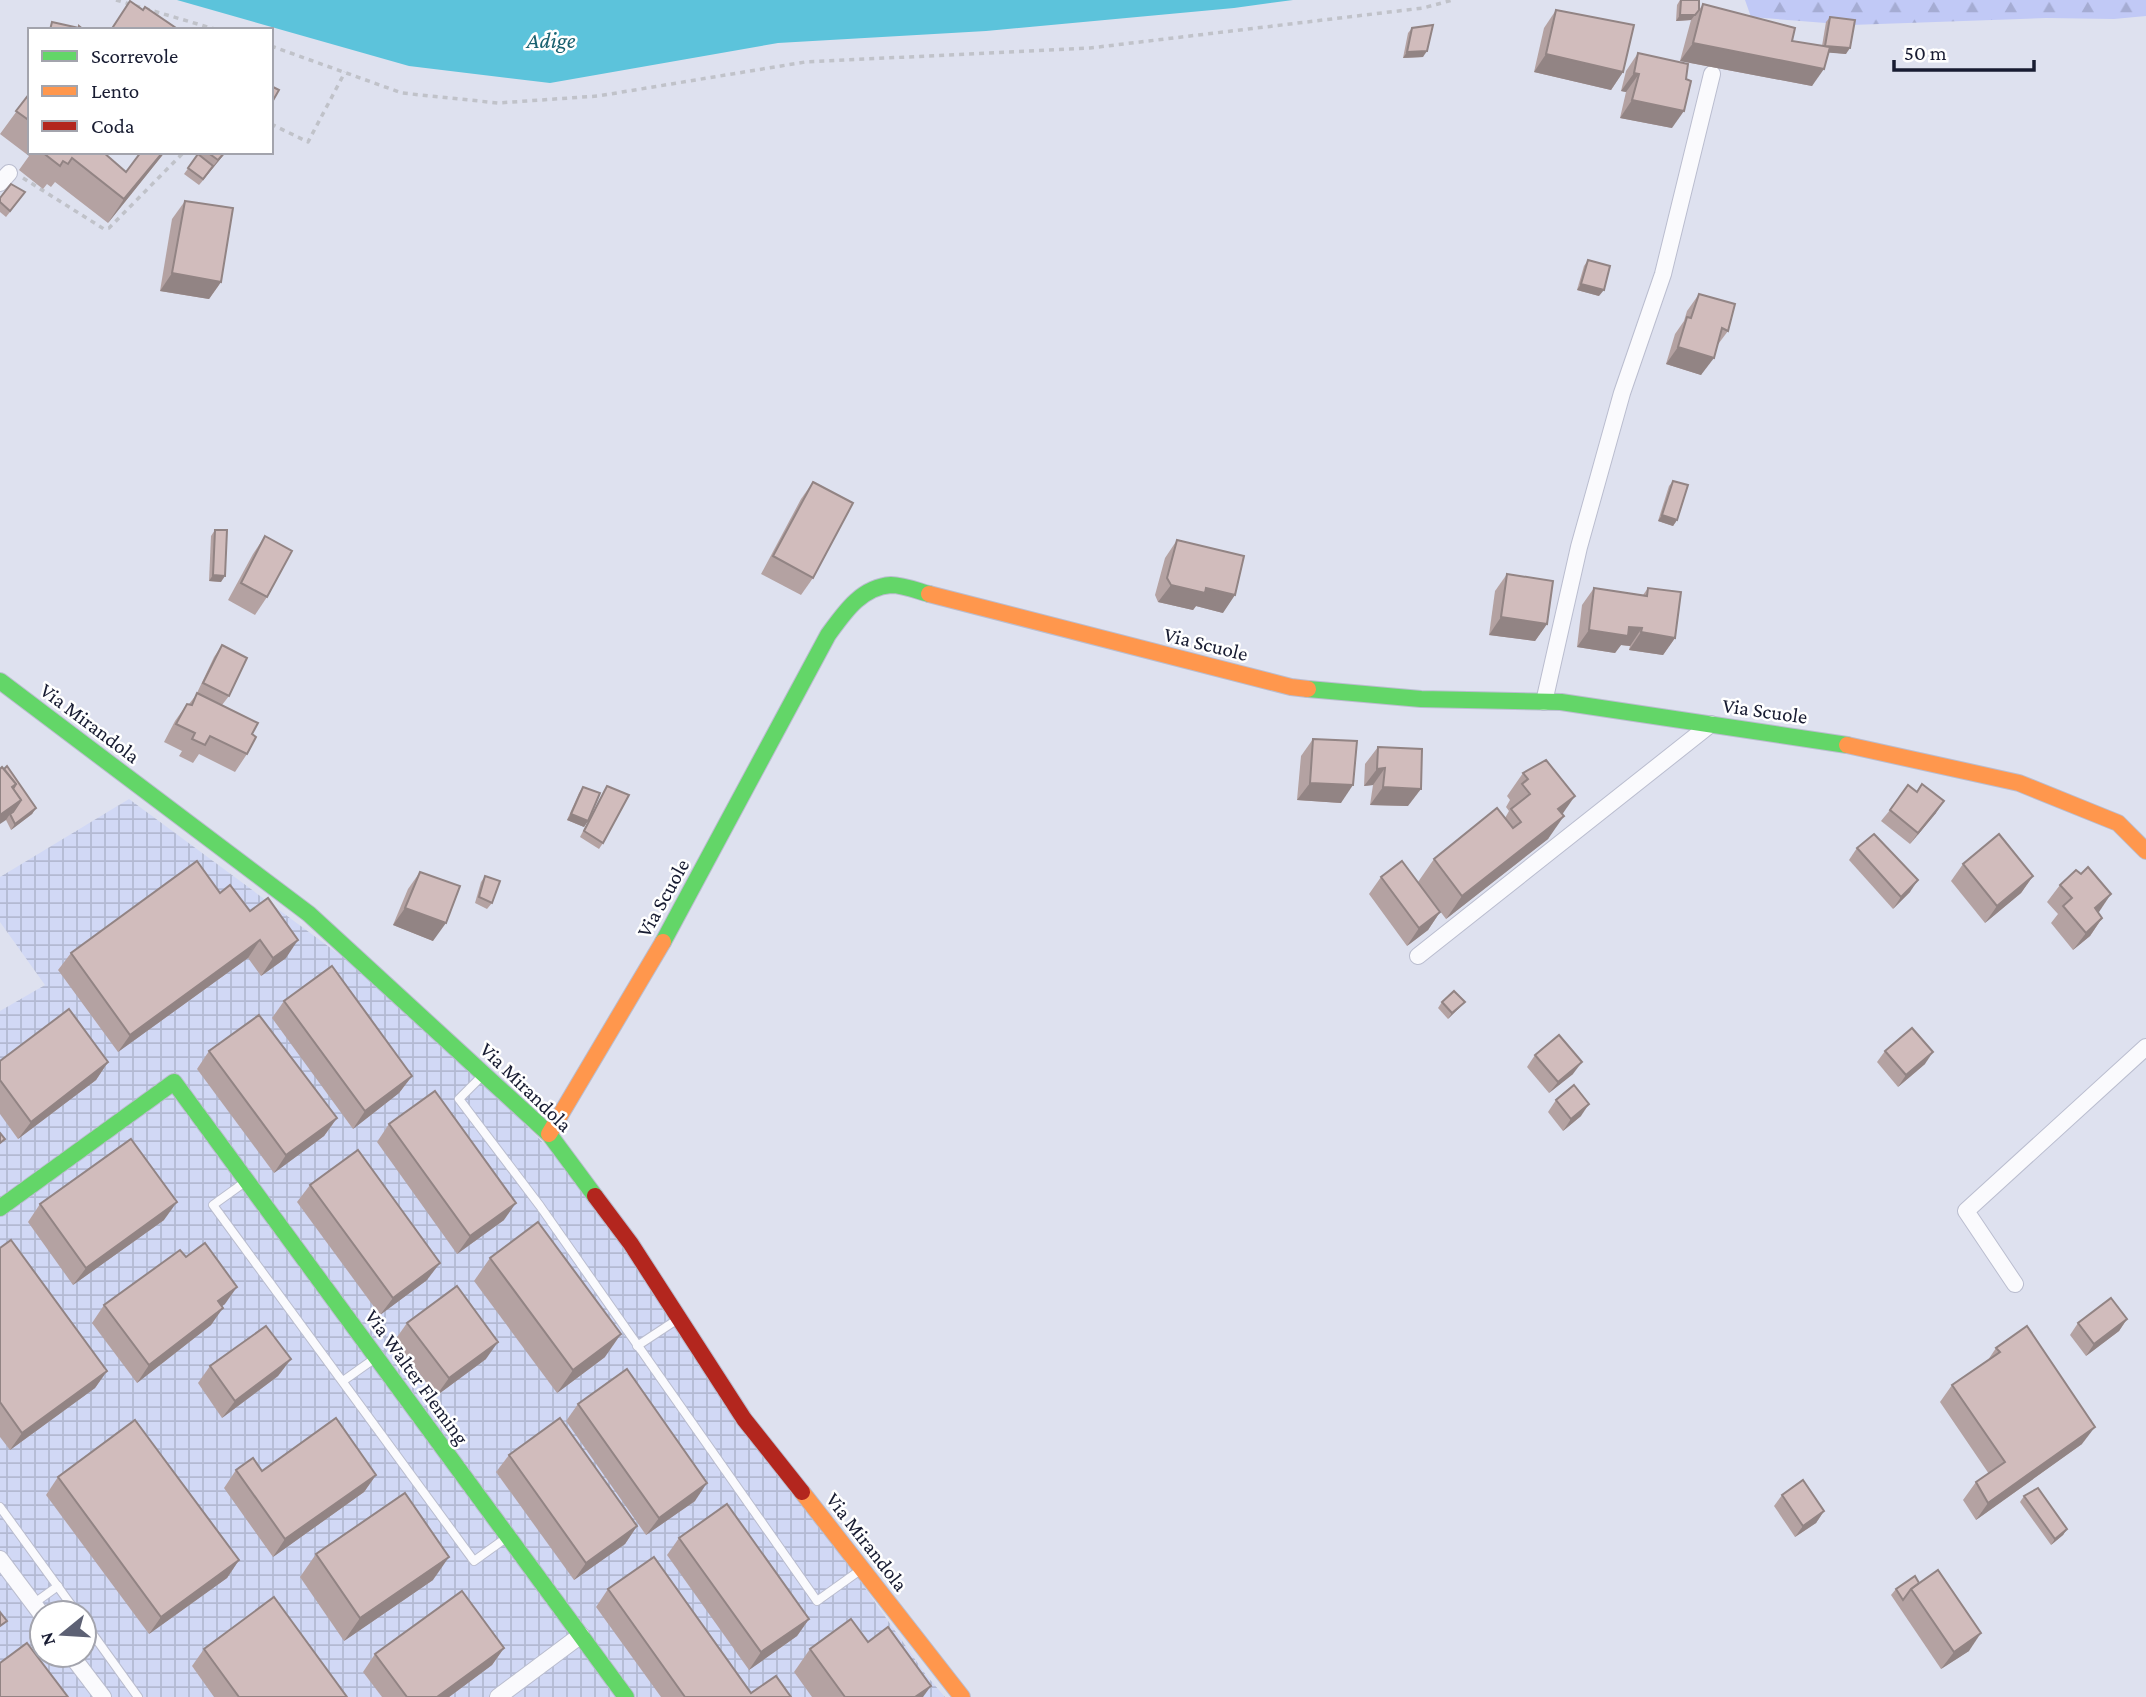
<svg xmlns="http://www.w3.org/2000/svg" width="2146" height="1697" font-family="'Crimson Pro',serif">
<defs>
<pattern id="industrial-grid" width="8" height="8" patternUnits="userSpaceOnUse" patternTransform="scale(1.75)"><rect width="8" height="8" fill="#d1d8f5"/><path d="M0 4h8M4 0v8" fill="none" stroke="#b3b9d2"/></pattern>
<pattern id="forest-firs" width="22" height="20" patternUnits="userSpaceOnUse" patternTransform="scale(1.75)"><rect width="22" height="20" fill="#c1c9f6"/><path d="M5 1l3.5 6h-7zM16 11l3.5 6h-7z" fill="#a5acd3"/></pattern>
</defs>
<rect width="100%" height="100%" fill="#dee1ef"/>
<path fill="url(#industrial-grid)" fill-rule="evenodd" d="M 129,799 L 405,1003 L 577,1177 L 926,1675 L 945,1697 L 0,1697 L 0,1011 L 45,985 L 0,922 L 0,877 ZM 42,1613 L 84,1613 L 84,1655 L 42,1655 Z"/>
<path fill="url(#forest-firs)" d="M 1745,0 L 2146,0 L 2146,16 L 2114,19 L 2046,18 L 1851,25 L 1751,17 Z"/>
<path fill="#5cc3db" d="M 177,0 L 1293,0 L 1234,8 L 986,31 L 778,43 L 550,83 L 409,66 Z"/>
<g fill="none" stroke-linecap="round" stroke-linejoin="round">
<g stroke="#babdcf" stroke-width="10">
<g id="lane">
<path d="M 482,1076 L 459,1099 L 540,1206 L 817,1601 L 859,1571"/>
<path d="M 245,1182 L 213,1205 L 474,1561 L 506,1538"/>
<path d="M 637,1346 L 678,1319"/>
<path d="M 343,1381 L 374,1359"/>
<path d="M 0,1507 L 77,1613"/>
<path d="M 33,1604 L 58,1586"/>
<path d="M 84,1622 L 138,1697"/>
</g>
</g>
<g stroke="#babdcf" stroke-width="18">
<g id="street">
<path d="M 0,183 L 9,173"/>
<path d="M 1544,702 L 1579,547 L 1622,393 L 1663,274 L 1712,74"/>
<path d="M 1418,956 L 1711,724"/>
<path d="M 2015,1284 L 1966,1211 L 2146,1047"/>
<path d="M 0,1559 L 42,1615"/>
<path d="M 71,1655 L 103,1697"/>
<path d="M 498,1697 L 581,1635"/>
</g>
</g>
<g stroke="#babdcf" stroke-width="18">
<g id="fast">
<path d="M 0,681 L 309,914 L 549,1134 L 595,1196"/>
<path d="M 1308,689 L 1421,699 L 1561,702 L 1847,745"/>
<path d="M 663,942 L 828,635 C 844,613 861,587 891,585 C 903,585 918,591 929,594"/>
<path d="M 0,1208 L 174,1082 L 626,1697"/>
</g>
</g>
<g stroke="#babdcf" stroke-width="18">
<g id="slow">
<path d="M 929,594 L 1291,687 L 1308,689"/>
<path d="M 1847,745 L 2019,783 L 2118,823 L 2146,851"/>
<path d="M 549,1134 L 663,942"/>
<path d="M 802,1492 L 962,1697"/>
</g>
</g>
<g stroke="#babdcf" stroke-width="18">
<path id="jam" d="M 595,1196 L 631,1244 L 744,1419 L 802,1492"/>
</g>
<g stroke="#c0c2c9" stroke-width="3.5" stroke-dasharray="5 5" stroke-linecap="butt">
<path d="M 116,0 L 218,30"/>
<path d="M 271,46 L 402,93 L 498,103 L 598,96 L 805,62 L 1090,48 L 1423,8 L 1453,0"/>
<path d="M 271,124 L 308,142 L 345,72"/>
<path d="M 23,178 L 104,229 L 109,228 L 184,152"/>
</g>
<use href="#lane" stroke="#fafafd" stroke-width="8"/>
<use href="#street" stroke="#fafafd" stroke-width="16"/>
<use href="#fast" stroke="#63d668" stroke-width="16"/>
<use href="#slow" stroke="#ff974d" stroke-width="16"/>
<use href="#jam" stroke="#b3261e" stroke-width="16"/>
</g>
<g fill="#b4a2a2">
<path d="M 1680,0 L 1699,0 L 1699,10 L 1703,4 L 1792,41 L 1822,46 L 1826,22 L 1830,17 L 1846,54 L 1828,52 L 1812,86 L 1680,61 L 1691,20 L 1676,21 L 1677,5 Z"/>
<path d="M 1556,10 L 1623,72 L 1611,90 L 1534,72 L 1544,28 Z"/>
<path d="M 1412,28 L 1423,57 L 1403,58 L 1408,33 Z"/>
<path d="M 1638,53 L 1672,128 L 1620,118 L 1626,92 L 1621,91 L 1626,71 Z"/>
<path d="M 30,93 L 30,152 L 103,152 L 126,172 L 165,152 L 108,223 L 55,182 L 51,187 L 47,184 L 43,189 L 19,170 L 29,156 L 0,134 Z"/>
<path d="M 200,152 L 226,152 L 199,185 L 184,174 Z"/>
<path d="M 0,198 L 21,198 L 6,217 L 0,212 Z"/>
<path d="M 185,201 L 221,282 L 209,299 L 160,291 L 172,219 Z"/>
<path d="M 1588,260 L 1599,296 L 1577,290 L 1584,266 Z"/>
<path d="M 1699,294 L 1728,331 L 1716,347 L 1701,375 L 1666,364 L 1675,334 L 1684,321 L 1687,311 Z"/>
<path d="M 1673,481 L 1677,520 L 1673,526 L 1658,521 L 1669,486 Z"/>
<path d="M 813,482 L 813,578 L 801,595 L 761,574 L 801,499 Z"/>
<path d="M 215,530 L 221,582 L 209,581 L 211,536 Z"/>
<path d="M 265,536 L 267,597 L 255,615 L 228,600 L 253,554 Z"/>
<path d="M 1177,540 L 1223,613 L 1196,606 L 1193,610 L 1158,602 L 1155,595 L 1165,558 Z"/>
<path d="M 1507,574 L 1547,624 L 1535,641 L 1489,635 L 1495,591 Z"/>
<path d="M 1594,588 L 1643,595 L 1648,588 L 1675,638 L 1663,655 L 1629,650 L 1630,646 L 1621,645 L 1615,653 L 1577,647 L 1582,605 Z"/>
<path d="M 222,645 L 229,696 L 222,705 L 252,734 L 247,754 L 235,772 L 199,754 L 193,763 L 179,756 L 182,751 L 164,742 L 175,721 L 187,704 L 189,704 L 196,695 L 214,657 Z"/>
<path d="M 1313,739 L 1341,803 L 1297,800 L 1301,756 Z"/>
<path d="M 1378,747 L 1408,806 L 1370,805 L 1373,785 L 1364,786 L 1365,764 Z"/>
<path d="M 4,769 L 36,808 L 32,814 L 11,830 L 6,820 Z"/>
<path d="M 1523,773 L 1562,814 L 1548,839 L 1446,919 L 1427,894 L 1440,912 L 1428,930 L 1407,946 L 1369,894 L 1381,877 L 1418,882 L 1434,859 L 1505,818 L 1509,811 L 1506,807 L 1510,800 L 1507,796 Z"/>
<path d="M 607,786 L 603,843 L 599,849 L 580,837 Z"/>
<path d="M 583,787 L 588,821 L 584,827 L 567,820 L 579,793 Z"/>
<path d="M 1890,810 L 1936,813 L 1910,844 L 1881,821 Z"/>
<path d="M 1857,848 L 1910,892 L 1893,909 L 1849,860 Z"/>
<path d="M 1963,864 L 2033,876 L 2021,893 L 1985,923 L 1951,881 Z"/>
<path d="M 420,872 L 433,941 L 393,925 L 408,889 Z"/>
<path d="M 485,876 L 492,903 L 487,909 L 475,903 L 481,882 Z"/>
<path d="M 2060,885 L 2098,912 L 2102,918 L 2090,936 L 2073,950 L 2051,923 L 2058,914 L 2047,902 Z"/>
<path d="M 220,893 L 250,911 L 286,958 L 261,976 L 248,958 L 118,1052 L 58,970 L 71,953 Z"/>
<path d="M 284,1001 L 412,1076 L 399,1093 L 353,1129 L 272,1018 Z"/>
<path d="M 1442,1002 L 1460,1007 L 1448,1019 L 1438,1008 Z"/>
<path d="M 209,1051 L 337,1118 L 324,1136 L 274,1173 L 197,1069 Z"/>
<path d="M 1885,1051 L 1925,1064 L 1898,1087 L 1877,1062 Z"/>
<path d="M 1535,1055 L 1573,1074 L 1549,1093 L 1527,1067 Z"/>
<path d="M 0,1061 L 108,1062 L 96,1080 L 18,1139 L 0,1114 Z"/>
<path d="M 1556,1100 L 1581,1116 L 1563,1131 L 1548,1112 Z"/>
<path d="M 389,1124 L 504,1220 L 457,1254 L 377,1142 Z"/>
<path d="M 310,1185 L 427,1280 L 380,1315 L 297,1202 Z"/>
<path d="M 40,1204 L 164,1220 L 73,1285 L 28,1222 Z"/>
<path d="M 0,1248 L 107,1371 L 95,1388 L 10,1450 L 0,1437 Z"/>
<path d="M 490,1258 L 605,1357 L 557,1393 L 474,1281 Z"/>
<path d="M 225,1304 L 222,1306 L 211,1325 L 137,1383 L 92,1323 L 104,1305 Z"/>
<path d="M 2127,1319 L 2119,1331 L 2086,1356 L 2070,1335 L 2078,1323 Z"/>
<path d="M 407,1323 L 486,1359 L 436,1396 L 395,1340 Z"/>
<path d="M 1996,1348 L 2082,1444 L 1976,1520 L 1963,1500 L 1976,1482 L 1989,1474 L 1940,1402 L 1952,1385 L 1988,1360 Z"/>
<path d="M 291,1359 L 278,1376 L 222,1418 L 198,1383 L 210,1366 Z"/>
<path d="M 578,1404 L 695,1501 L 646,1535 L 566,1421 Z"/>
<path d="M 509,1455 L 637,1526 L 625,1544 L 574,1580 L 496,1472 Z"/>
<path d="M 236,1470 L 262,1471 L 376,1475 L 364,1492 L 273,1557 L 224,1488 Z"/>
<path d="M 58,1477 L 239,1560 L 227,1578 L 149,1634 L 46,1495 Z"/>
<path d="M 1782,1495 L 1824,1511 L 1816,1523 L 1795,1537 L 1774,1506 Z"/>
<path d="M 2024,1496 L 2067,1529 L 2063,1535 L 2051,1545 L 2020,1502 Z"/>
<path d="M 679,1538 L 809,1619 L 797,1636 L 749,1670 L 667,1555 Z"/>
<path d="M 316,1554 L 433,1580 L 344,1641 L 300,1577 Z"/>
<path d="M 1919,1583 L 1969,1651 L 1941,1669 L 1891,1595 L 1896,1589 Z"/>
<path d="M 608,1589 L 751,1693 L 791,1697 L 661,1697 L 596,1607 Z"/>
<path d="M 504,1648 L 492,1665 L 449,1697 L 382,1697 L 363,1672 L 375,1654 Z"/>
<path d="M 204,1649 L 347,1697 L 214,1697 L 192,1666 Z"/>
<path d="M 810,1649 L 923,1697 L 812,1697 L 794,1672 Z"/>
</g>
<g fill="#928484">
<path d="M 1680,15 L 1695,15 L 1691,20 L 1676,21 Z"/>
<path d="M 1693,43 L 1824,69 L 1812,86 L 1680,61 Z"/>
<path d="M 1825,46 L 1850,48 L 1846,54 L 1821,52 Z"/>
<path d="M 1427,51 L 1423,57 L 1403,58 L 1407,52 Z"/>
<path d="M 1546,54 L 1623,72 L 1611,90 L 1534,72 Z"/>
<path d="M 1634,73 L 1639,74 L 1626,92 L 1621,91 Z"/>
<path d="M 1632,100 L 1684,111 L 1672,128 L 1620,118 Z"/>
<path d="M 163,152 L 165,152 L 108,223 L 124,199 Z"/>
<path d="M 225,152 L 226,152 L 199,185 L 218,160 Z"/>
<path d="M 172,273 L 221,282 L 209,299 L 160,291 Z"/>
<path d="M 1581,284 L 1604,290 L 1599,296 L 1577,290 Z"/>
<path d="M 1678,347 L 1714,358 L 1701,375 L 1666,364 Z"/>
<path d="M 1662,515 L 1677,520 L 1673,526 L 1658,521 Z"/>
<path d="M 213,575 L 225,576 L 221,582 L 209,581 Z"/>
<path d="M 1171,585 L 1206,588 L 1235,595 L 1223,613 L 1196,606 L 1193,610 L 1158,602 Z"/>
<path d="M 1501,617 L 1547,624 L 1535,641 L 1489,635 Z"/>
<path d="M 1629,627 L 1642,628 L 1630,646 L 1621,645 L 1615,653 L 1577,647 L 1589,630 Z"/>
<path d="M 1641,632 L 1675,638 L 1663,655 L 1629,650 Z"/>
<path d="M 1385,768 L 1373,785 L 1364,786 L 1377,769 Z"/>
<path d="M 1310,783 L 1353,785 L 1341,803 L 1297,800 Z"/>
<path d="M 1383,787 L 1421,789 L 1408,806 L 1370,805 Z"/>
<path d="M 1575,796 L 1559,819 L 1558,809 Z"/>
<path d="M 21,800 L 11,815 L 10,814 L 6,820 L 0,824 L 0,815 Z"/>
<path d="M 1944,801 L 1936,813 L 1910,844 L 1918,833 Z"/>
<path d="M 36,808 L 32,814 L 11,830 L 15,824 Z"/>
<path d="M 571,814 L 588,821 L 584,827 L 567,820 Z"/>
<path d="M 1564,816 L 1548,839 L 1446,919 L 1462,896 Z"/>
<path d="M 2033,876 L 2021,893 L 1985,923 L 1997,906 Z"/>
<path d="M 1918,880 L 1910,892 L 1893,909 L 1901,897 Z"/>
<path d="M 2111,894 L 2099,912 L 2083,926 L 2095,908 Z"/>
<path d="M 405,908 L 446,923 L 433,941 L 393,925 Z"/>
<path d="M 1440,912 L 1428,930 L 1407,946 L 1419,928 Z"/>
<path d="M 2102,918 L 2090,936 L 2073,950 L 2086,933 Z"/>
<path d="M 260,940 L 248,958 L 118,1052 L 130,1035 Z"/>
<path d="M 298,940 L 286,958 L 261,976 L 273,958 Z"/>
<path d="M 1465,1002 L 1448,1019 L 1452,1013 Z"/>
<path d="M 1933,1052 L 1925,1064 L 1898,1087 L 1906,1075 Z"/>
<path d="M 108,1062 L 96,1080 L 18,1139 L 31,1122 Z"/>
<path d="M 1582,1062 L 1573,1074 L 1549,1093 L 1558,1082 Z"/>
<path d="M 412,1076 L 399,1093 L 353,1129 L 365,1111 Z"/>
<path d="M 1589,1104 L 1581,1116 L 1563,1131 L 1571,1119 Z"/>
<path d="M 337,1118 L 324,1136 L 274,1173 L 286,1155 Z"/>
<path d="M 177,1202 L 164,1220 L 73,1285 L 86,1268 Z"/>
<path d="M 516,1203 L 504,1220 L 457,1254 L 470,1236 Z"/>
<path d="M 440,1263 L 427,1280 L 380,1315 L 393,1298 Z"/>
<path d="M 237,1287 L 225,1304 L 205,1318 L 218,1301 Z"/>
<path d="M 223,1308 L 211,1325 L 137,1383 L 149,1365 Z"/>
<path d="M 2127,1319 L 2119,1331 L 2086,1356 L 2094,1344 Z"/>
<path d="M 621,1334 L 605,1357 L 557,1393 L 573,1370 Z"/>
<path d="M 498,1342 L 486,1359 L 436,1396 L 449,1378 Z"/>
<path d="M 291,1359 L 278,1376 L 222,1418 L 235,1401 Z"/>
<path d="M 107,1371 L 95,1388 L 10,1450 L 22,1433 Z"/>
<path d="M 2095,1427 L 2082,1444 L 1976,1520 L 1988,1503 Z"/>
<path d="M 376,1475 L 364,1492 L 273,1557 L 285,1539 Z"/>
<path d="M 707,1483 L 695,1501 L 646,1535 L 659,1518 Z"/>
<path d="M 1824,1511 L 1816,1523 L 1795,1537 L 1803,1526 Z"/>
<path d="M 637,1526 L 625,1544 L 574,1580 L 586,1563 Z"/>
<path d="M 2067,1529 L 2063,1535 L 2051,1545 L 2055,1539 Z"/>
<path d="M 449,1557 L 433,1580 L 344,1641 L 360,1618 Z"/>
<path d="M 239,1560 L 227,1578 L 149,1634 L 161,1617 Z"/>
<path d="M 809,1619 L 797,1636 L 749,1670 L 761,1652 Z"/>
<path d="M 1981,1633 L 1969,1651 L 1941,1669 L 1954,1652 Z"/>
<path d="M 504,1648 L 492,1665 L 449,1697 L 437,1697 Z"/>
<path d="M 931,1686 L 923,1697 L 915,1697 Z"/>
</g>
<g fill="#d1bcbc" stroke="#928484" stroke-width="2">
<path d="M 1681,0 L 1699,0 L 1699,10 L 1695,15 L 1680,15 Z"/>
<path d="M 130,1 L 143,10 L 145,7 L 179,30 L 111,30 Z"/>
<path d="M 1703,4 L 1795,28 L 1792,41 L 1830,47 L 1824,69 L 1693,43 Z"/>
<path d="M 1556,10 L 1634,25 L 1623,72 L 1546,54 Z"/>
<path d="M 1830,17 L 1855,20 L 1850,48 L 1825,46 Z"/>
<path d="M 52,22 L 79,28 L 79,26 L 84,30 L 50,30 Z"/>
<path d="M 1433,25 L 1427,51 L 1407,52 L 1412,28 Z"/>
<path d="M 1638,53 L 1688,64 L 1686,79 L 1691,81 L 1684,111 L 1632,100 L 1639,74 L 1634,73 Z"/>
<path d="M 271,86 L 279,90 L 271,104 Z"/>
<path d="M 30,93 L 30,121 L 16,111 Z"/>
<path d="M 42,152 L 103,152 L 126,172 L 141,152 L 163,152 L 124,199 L 72,158 L 68,164 L 63,161 L 60,166 Z"/>
<path d="M 207,152 L 225,152 L 218,160 Z"/>
<path d="M 198,154 L 213,166 L 203,179 L 188,168 Z"/>
<path d="M 11,184 L 25,192 L 10,211 L 0,202 L 0,198 Z"/>
<path d="M 185,201 L 233,208 L 221,282 L 172,273 Z"/>
<path d="M 1588,260 L 1610,266 L 1604,290 L 1581,284 Z"/>
<path d="M 1699,294 L 1735,304 L 1728,331 L 1722,328 L 1714,358 L 1678,347 L 1687,317 L 1691,318 Z"/>
<path d="M 1673,481 L 1688,485 L 1677,520 L 1662,515 Z"/>
<path d="M 813,482 L 853,503 L 813,578 L 773,556 Z"/>
<path d="M 215,530 L 227,530 L 225,576 L 213,575 Z"/>
<path d="M 265,536 L 292,551 L 267,597 L 241,583 Z"/>
<path d="M 1177,540 L 1244,556 L 1235,595 L 1206,588 L 1205,593 L 1171,585 L 1167,578 Z"/>
<path d="M 1507,574 L 1553,581 L 1547,624 L 1501,617 Z"/>
<path d="M 1594,588 L 1647,596 L 1648,588 L 1681,592 L 1675,638 L 1641,632 L 1642,628 L 1629,627 L 1628,636 L 1589,630 Z"/>
<path d="M 222,645 L 247,658 L 229,696 L 203,683 Z"/>
<path d="M 197,693 L 258,723 L 252,734 L 256,737 L 247,754 L 210,736 L 205,745 L 192,739 L 195,733 L 176,724 L 187,704 L 192,705 Z"/>
<path d="M 1313,739 L 1357,741 L 1353,785 L 1310,783 Z"/>
<path d="M 1378,747 L 1422,749 L 1421,789 L 1383,787 L 1385,768 L 1377,769 Z"/>
<path d="M 1546,760 L 1575,796 L 1558,809 L 1564,816 L 1462,896 L 1434,859 L 1497,808 L 1513,828 L 1521,822 L 1511,809 L 1530,794 L 1522,784 L 1528,779 L 1523,773 Z"/>
<path d="M 7,766 L 36,808 L 15,824 L 10,814 L 13,812 L 21,800 L 13,789 L 16,784 L 4,769 Z"/>
<path d="M 2,767 L 16,784 L 12,787 L 21,800 L 0,815 L 0,769 Z"/>
<path d="M 1922,784 L 1944,801 L 1918,833 L 1890,810 L 1908,785 L 1917,792 Z"/>
<path d="M 607,786 L 629,795 L 603,843 L 584,831 Z"/>
<path d="M 583,787 L 600,793 L 588,821 L 571,814 Z"/>
<path d="M 1874,834 L 1918,880 L 1901,897 L 1857,848 Z"/>
<path d="M 1999,834 L 2033,876 L 1997,906 L 1963,864 Z"/>
<path d="M 197,861 L 220,893 L 230,885 L 250,911 L 268,898 L 298,940 L 273,958 L 260,940 L 130,1035 L 71,953 Z"/>
<path d="M 1402,861 L 1440,912 L 1419,928 L 1381,877 Z"/>
<path d="M 2088,867 L 2111,894 L 2095,908 L 2102,918 L 2086,933 L 2063,906 L 2072,898 L 2060,885 L 2076,870 L 2081,874 Z"/>
<path d="M 420,872 L 460,886 L 446,923 L 405,908 Z"/>
<path d="M 485,876 L 500,881 L 492,903 L 479,897 Z"/>
<path d="M 332,966 L 412,1076 L 365,1111 L 284,1001 Z"/>
<path d="M 1454,991 L 1465,1002 L 1452,1013 L 1442,1002 Z"/>
<path d="M 69,1009 L 108,1062 L 31,1122 L 0,1080 L 0,1061 Z"/>
<path d="M 259,1015 L 337,1118 L 286,1155 L 209,1051 Z"/>
<path d="M 1912,1028 L 1933,1052 L 1906,1075 L 1885,1051 Z"/>
<path d="M 1559,1035 L 1582,1062 L 1558,1082 L 1535,1055 Z"/>
<path d="M 1574,1085 L 1589,1104 L 1571,1119 L 1556,1100 Z"/>
<path d="M 435,1091 L 516,1203 L 470,1236 L 389,1124 Z"/>
<path d="M 0,1133 L 5,1139 L 0,1143 Z"/>
<path d="M 131,1139 L 177,1202 L 86,1268 L 40,1204 Z"/>
<path d="M 358,1150 L 440,1263 L 393,1298 L 310,1185 Z"/>
<path d="M 538,1222 L 621,1334 L 573,1370 L 490,1258 Z"/>
<path d="M 11,1240 L 107,1371 L 22,1433 L 0,1402 L 0,1248 Z"/>
<path d="M 205,1243 L 237,1287 L 218,1301 L 223,1308 L 149,1365 L 104,1305 L 180,1250 L 186,1257 Z"/>
<path d="M 457,1286 L 498,1342 L 449,1378 L 407,1323 Z"/>
<path d="M 2111,1298 L 2127,1319 L 2094,1344 L 2078,1323 Z"/>
<path d="M 266,1326 L 291,1359 L 235,1401 L 210,1366 Z"/>
<path d="M 2027,1326 L 2095,1427 L 1988,1503 L 1976,1482 L 2005,1462 L 1952,1385 L 2000,1352 L 1996,1348 Z"/>
<path d="M 627,1369 L 707,1483 L 659,1518 L 578,1404 Z"/>
<path d="M 336,1418 L 376,1475 L 285,1539 L 236,1470 L 253,1458 L 262,1471 Z"/>
<path d="M 560,1418 L 637,1526 L 586,1563 L 509,1455 Z"/>
<path d="M 135,1420 L 239,1560 L 161,1617 L 58,1477 Z"/>
<path d="M 1803,1480 L 1824,1511 L 1803,1526 L 1782,1495 Z"/>
<path d="M 2038,1488 L 2067,1529 L 2055,1539 L 2024,1496 Z"/>
<path d="M 405,1493 L 449,1557 L 360,1618 L 316,1554 Z"/>
<path d="M 727,1504 L 809,1619 L 761,1652 L 679,1538 Z"/>
<path d="M 654,1557 L 751,1693 L 776,1676 L 791,1697 L 685,1697 L 608,1589 Z"/>
<path d="M 1938,1570 L 1981,1633 L 1954,1652 L 1911,1589 Z"/>
<path d="M 1915,1576 L 1919,1583 L 1911,1589 L 1903,1600 L 1896,1589 Z"/>
<path d="M 462,1591 L 504,1648 L 437,1697 L 407,1697 L 375,1654 Z"/>
<path d="M 274,1597 L 347,1697 L 239,1697 L 204,1649 Z"/>
<path d="M 0,1612 L 7,1621 L 0,1626 Z"/>
<path d="M 851,1619 L 868,1642 L 888,1627 L 931,1686 L 915,1697 L 845,1697 L 810,1649 Z"/>
<path d="M 27,1643 L 68,1697 L 0,1697 L 0,1663 Z"/>
</g>
<g text-anchor="middle" stroke-width="5" stroke-linejoin="round" paint-order="stroke">
<g font-size="21" fill="#181c32" stroke="#fff">
<text transform="translate(1206 644) rotate(14)" y="7">Via Scuole</text>
<text transform="translate(1765 711) rotate(8)" y="7">Via Scuole</text>
<text transform="translate(90 723) rotate(37)" y="7">Via Mirandola</text>
<text transform="translate(663 898) rotate(-61)" y="7">Via Scuole</text>
<text transform="translate(526 1087) rotate(44)" y="7">Via Mirandola</text>
<text transform="translate(417 1377) rotate(54)" y="7">Via Walter Fleming</text>
<text transform="translate(867 1542) rotate(52)" y="7">Via Mirandola</text>
</g>
<g font-size="23" font-style="italic" fill="#196170" stroke="#fff">
<text x="551" y="48">Adige</text>
</g>
</g>
<rect x="28" y="28" width="245" height="126" fill="#ffffff" stroke="#a3a4ad" stroke-width="2"/>
<rect x="42" y="51" width="35" height="10" fill="#63d668" stroke="#a3a4ad" stroke-width="2"/>
<text x="91" y="63" font-size="21" fill="#181c32">Scorrevole</text>
<rect x="42" y="86" width="35" height="10" fill="#ff974d" stroke="#a3a4ad" stroke-width="2"/>
<text x="91" y="98" font-size="21" fill="#181c32">Lento</text>
<rect x="42" y="121" width="35" height="10" fill="#b3261e" stroke="#a3a4ad" stroke-width="2"/>
<text x="91" y="133" font-size="21" fill="#181c32">Coda</text>
<g transform="translate(63 1634) rotate(252)"><circle r="33" fill="#ffffff" stroke="#a3a4ad" stroke-width="2"/>
<path d="M0-5L12 26L0 18L-12 26Z" fill="#5d6174"/>
<text y="-10" font-size="19" font-weight="bold" text-anchor="middle" fill="#181c32">N</text>
</g>
<path d="M1894 60v10h140v-10" fill="none" stroke="#181c32" stroke-width="3.5"/>
<text x="1904" y="60" font-size="21" fill="#181c32" stroke="#ffffff" stroke-width="5" paint-order="stroke">50 m</text>
</svg>
